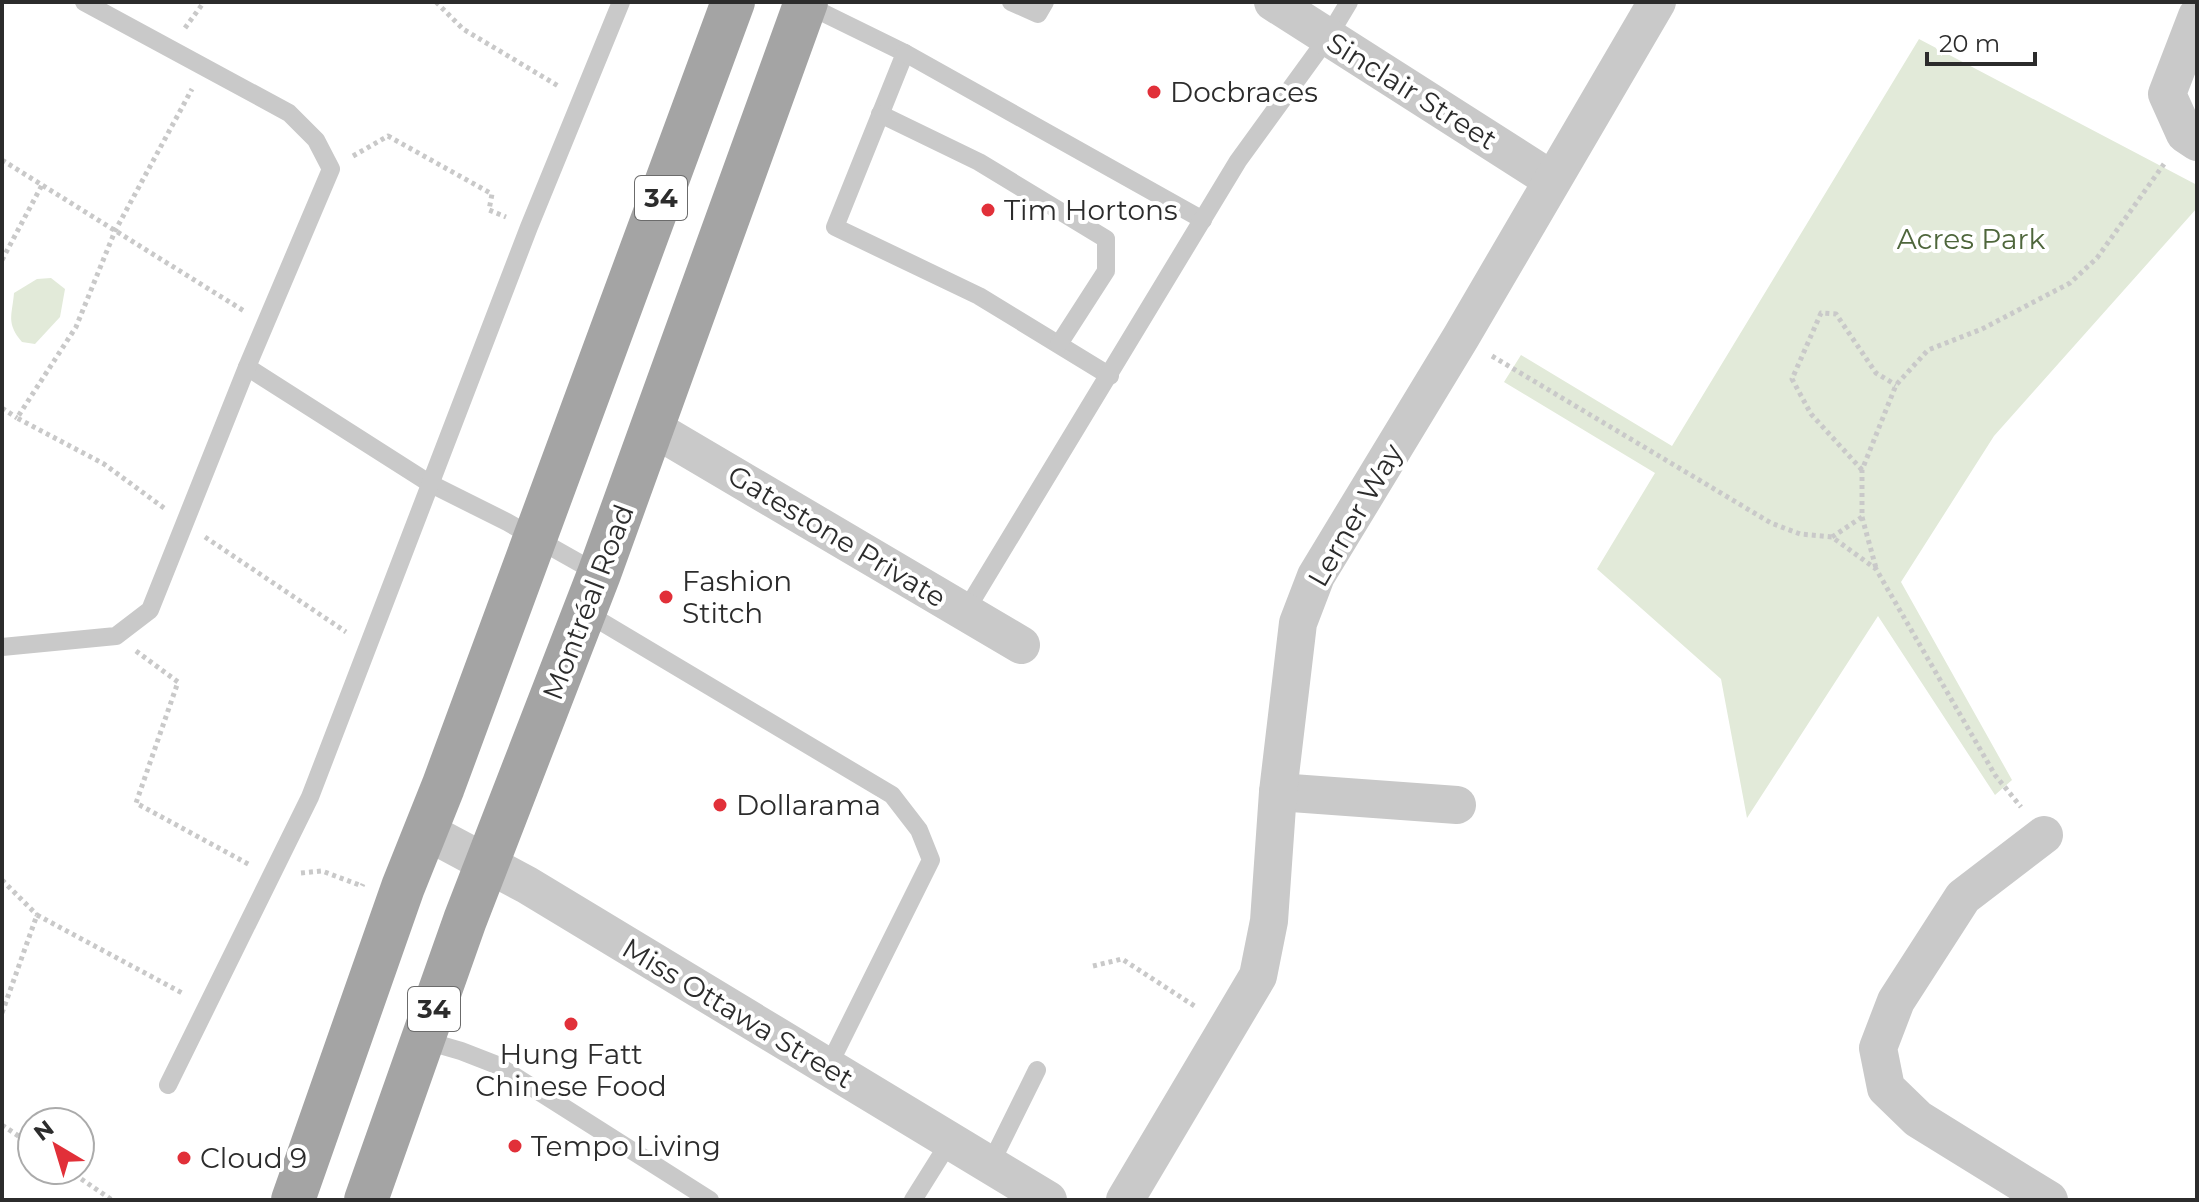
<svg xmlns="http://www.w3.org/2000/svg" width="2199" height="1202" font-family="Montserrat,sans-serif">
<rect width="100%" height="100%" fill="#fff"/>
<g fill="#e2ead9">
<path d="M 1919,39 L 2197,185 L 2197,208 L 1994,436 L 1901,582 L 2012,780 L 1995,795 L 1878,616 L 1747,818 L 1721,679 L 1597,569 L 1655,473 L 1504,382 L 1521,355 L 1672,446 Z"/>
<path d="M 51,278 L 65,289 L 60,317 L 35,344 L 22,342 C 6,323 12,316 14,293 L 37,279 Z"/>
</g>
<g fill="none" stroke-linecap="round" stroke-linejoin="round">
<g stroke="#c9c9c9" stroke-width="5" stroke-dasharray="4 4" stroke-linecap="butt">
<path d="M 436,2 L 463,29 L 560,87"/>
<path d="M 185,28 L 204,2"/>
<path d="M 353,156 L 388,136 L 492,194 L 489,210 L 506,217"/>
<path d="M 2,160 L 244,311"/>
<path d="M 2,260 L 42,185"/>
<path d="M 1492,356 L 1771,523 L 1800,534 L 1832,537 L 1876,569 L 1995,775 L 2021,807"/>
<path d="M 2,408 L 17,418"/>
<path d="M 1862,470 L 1811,414 L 1792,379 L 1821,313 L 1836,314 L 1876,373 L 1896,385"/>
<path d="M 164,508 L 104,464 L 17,418 L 76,327 L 115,231 L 192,89"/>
<path d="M 1862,517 L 1876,568"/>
<path d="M 205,537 L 346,632"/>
<path d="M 1832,537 L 1862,517 L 1862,470 L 1896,385 L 1928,350 L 1982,329 L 2070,283 L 2097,258 L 2164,164"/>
<path d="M 136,651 L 178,682 L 136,803 L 250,865"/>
<path d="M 301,873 L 322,871 L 362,886 L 363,884"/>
<path d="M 2,880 L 37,915"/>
<path d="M 1093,966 L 1122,959 L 1196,1007"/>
<path d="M 2,1013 L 37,915 L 184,994"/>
<path d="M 2,1125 L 32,1145"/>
<path d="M 68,1170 L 112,1200"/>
</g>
<g stroke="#c9c9c9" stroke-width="18">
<path d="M 1011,2 L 1038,14 L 1045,2"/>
<path d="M 805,4 L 905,53 L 835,227 L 979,296 L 1110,376"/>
<path d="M 905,53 L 1203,220"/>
<path d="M 880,114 L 979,162 L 1106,239 L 1106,271 L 1059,344"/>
<path d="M 247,367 L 429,483 L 507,522 L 599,574"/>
<path d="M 585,612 L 892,795 L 919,830 L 931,860 L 828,1067"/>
<path d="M 965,612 L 1238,161 L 1328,37 L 1349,2"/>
<path d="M 2,647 L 116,636 L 150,610 L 247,367 L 331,169 L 316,140 L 289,113 L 84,2"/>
<path d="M 423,1040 L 461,1051 L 497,1065 L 710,1200"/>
<path d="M 168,1085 L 310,797 L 529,227 L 621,2"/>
<path d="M 990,1165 L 1037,1070"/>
<path d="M 913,1200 L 950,1141"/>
</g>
<g stroke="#c9c9c9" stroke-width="38">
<path d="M 1273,2 L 1552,180"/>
<path d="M 2197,16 L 2167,94 L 2185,134 L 2197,142"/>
<path d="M 653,428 L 1021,645"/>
<path d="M 1278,792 L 1457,805"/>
<path d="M 426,831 L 527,885 L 1048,1200"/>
<path d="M 2044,835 L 1963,897 L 1896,1001 L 1878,1048 L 1886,1088 L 1918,1119 L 2049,1200"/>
<path d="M 1125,1200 L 1258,976 L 1269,921 L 1278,792 L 1298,623 L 1316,576 L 1461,337 L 1657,2"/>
</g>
<g stroke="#a4a4a4" stroke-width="44">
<path d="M 293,1200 L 403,887 L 443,787 L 733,2"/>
<path d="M 366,1200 L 465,920 L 599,574 L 806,2"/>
</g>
</g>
<g fill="#e13039" stroke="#fff" stroke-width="3">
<circle cx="1154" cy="92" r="8"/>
<circle cx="988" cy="210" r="8"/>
<circle cx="666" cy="597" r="8"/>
<circle cx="720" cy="805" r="8"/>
<circle cx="571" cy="1024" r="8"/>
<circle cx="515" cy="1146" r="8"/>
<circle cx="184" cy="1158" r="8"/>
</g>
<g text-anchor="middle" stroke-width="8" stroke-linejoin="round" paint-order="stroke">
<g fill="#fff" stroke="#6b6b6b" stroke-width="2">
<rect x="635" y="176" width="52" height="44" rx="6"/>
<rect x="408" y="987" width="52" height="44" rx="6"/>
</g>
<g font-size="26" font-weight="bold" fill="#2c2c2c">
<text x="661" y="207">34</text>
<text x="434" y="1018">34</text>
</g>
<g font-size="28" fill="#2c2c2c" stroke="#fff">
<text transform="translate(1412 91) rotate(32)" y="10">Sinclair Street</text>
<text transform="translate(1355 515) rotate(-60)" y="10">Lerner Way</text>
<text transform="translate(837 536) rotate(31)" y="10">Gatestone Private</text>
<text transform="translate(588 602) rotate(-69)" y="10">Montréal Road</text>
<text transform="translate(738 1013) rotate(31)" y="10">Miss Ottawa Street</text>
</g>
<g font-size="28" fill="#2c2c2c" stroke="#fff" text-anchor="start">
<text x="1170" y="102">Docbraces</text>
<text x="1004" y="220">Tim Hortons</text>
<text x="682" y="591">Fashion<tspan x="682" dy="32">Stitch</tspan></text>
<text x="736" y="815">Dollarama</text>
<text x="571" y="1064" text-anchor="middle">Hung Fatt<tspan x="571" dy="32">Chinese Food</tspan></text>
<text x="531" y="1156">Tempo Living</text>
<text x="200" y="1168">Cloud 9</text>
</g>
<g font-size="28" fill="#4e663b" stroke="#fff">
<text x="1971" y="249">Acres Park</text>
</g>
</g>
<rect width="2199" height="1202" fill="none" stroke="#2c2c2c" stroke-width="8"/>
<g transform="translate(56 1146) rotate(322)"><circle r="38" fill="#ffffff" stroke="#ababab" stroke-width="2"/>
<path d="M0-6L14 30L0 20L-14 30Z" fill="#e13039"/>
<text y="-12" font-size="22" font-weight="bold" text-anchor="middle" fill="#2c2c2c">N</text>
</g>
<path d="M1927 52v12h108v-12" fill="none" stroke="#2c2c2c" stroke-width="4"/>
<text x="1939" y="52" font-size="24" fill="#2c2c2c" stroke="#ffffff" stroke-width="6" paint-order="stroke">20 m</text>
</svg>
